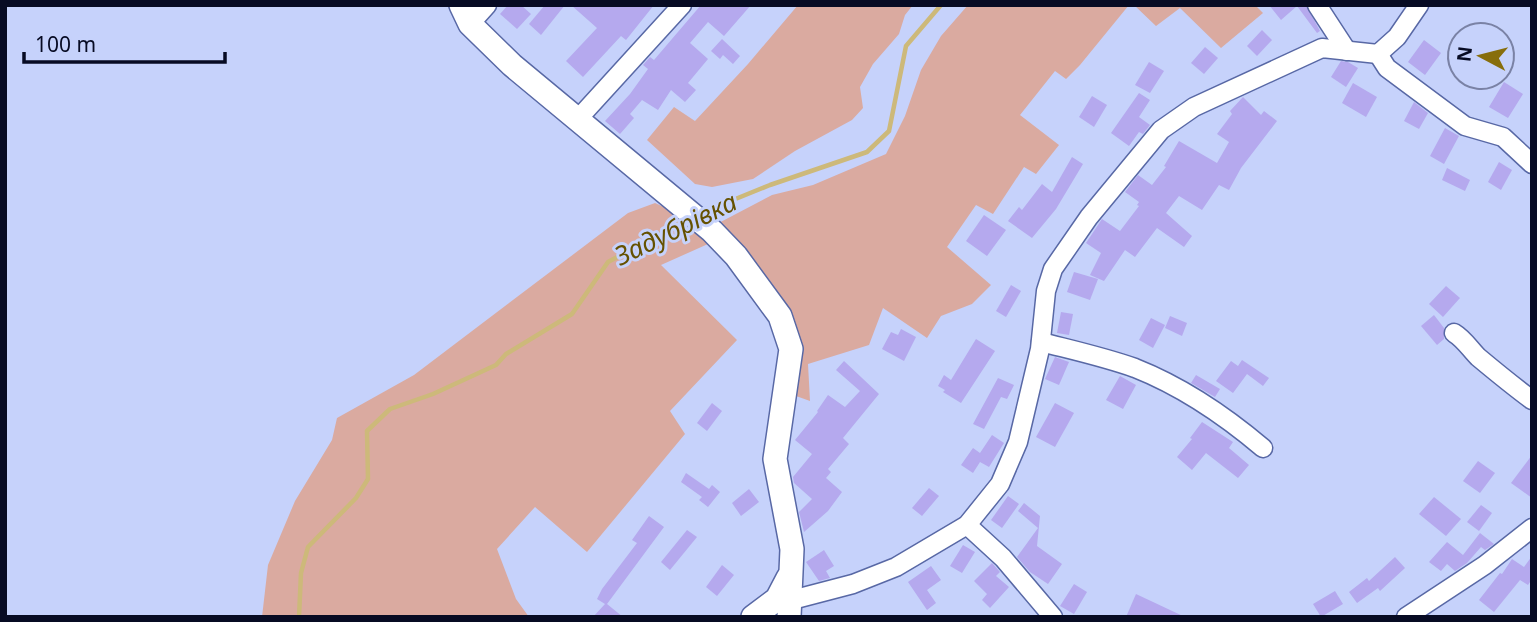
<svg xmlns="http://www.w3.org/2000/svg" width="1537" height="622" font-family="'Noto Sans',sans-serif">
<rect width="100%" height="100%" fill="#c6d2fb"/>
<g fill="#daaaa0">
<path d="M 798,5 L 913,5 L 905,15 L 899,34 L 873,64 L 860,87 L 863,108 L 852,120 L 795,151 L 753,179 L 712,187 L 695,184 L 647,140 L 674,107 L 695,121 L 748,64 Z"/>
<path d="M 968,5 L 1129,5 L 1080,65 L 1066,79 L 1055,71 L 1020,115 L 1059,145 L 1036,174 L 1024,167 L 993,214 L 976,205 L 947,247 L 991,285 L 972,304 L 941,316 L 927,338 L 883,308 L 869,345 L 808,364 L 810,401 L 796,396 L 800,376 L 797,350 L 713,226 L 772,195 L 813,185 L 886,154 L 905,116 L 921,70 L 941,36 Z"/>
<path d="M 1134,5 L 1255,5 L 1263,13 L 1221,48 L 1180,8 L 1156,26 Z"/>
<path d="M 655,203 L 677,213 L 700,229 L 708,244 L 661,265 L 737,340 L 670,411 L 685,434 L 587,552 L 535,507 L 497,549 L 516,599 L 529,617 L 262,617 L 268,565 L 295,501 L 332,440 L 337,418 L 414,375 L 628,213 Z"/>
</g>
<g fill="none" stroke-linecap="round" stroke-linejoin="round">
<g stroke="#cdb97a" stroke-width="4.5">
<path d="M 701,213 L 770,185 L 867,152 L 889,131 L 906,46 L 941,5"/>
<path d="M 299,617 L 301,573 L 308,547 L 356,498 L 368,479 L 367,431 L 390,409 L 433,394 L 496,365 L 506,354 L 572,314 L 608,262 L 686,220"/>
</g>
</g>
<g fill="#b5a9ee">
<path d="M 508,5 L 521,5 L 531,14 L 517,29 L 500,14 Z"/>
<path d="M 545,5 L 565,5 L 541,35 L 529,24 Z"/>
<path d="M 571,5 L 654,5 L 626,40 L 621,36 L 583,77 L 566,61 L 597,28 Z"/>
<path d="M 701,5 L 751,5 L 724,36 L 708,22 L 690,43 L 708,59 L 688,83 L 696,90 L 685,102 L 671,90 L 658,110 L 642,100 L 630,114 L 634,118 L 620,134 L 605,121 L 630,94 L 648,69 L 643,65 L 650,57 L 654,60 Z"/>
<path d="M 1269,5 L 1306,5 L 1320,31 L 1317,33 L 1297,6 L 1281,20 Z"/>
<path d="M 1262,30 L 1272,40 L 1257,56 L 1247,46 Z"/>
<path d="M 722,39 L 740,56 L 733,64 L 723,55 L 720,59 L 711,51 Z"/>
<path d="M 1424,40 L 1441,53 L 1425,75 L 1408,62 Z"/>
<path d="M 1205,47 L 1218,58 L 1204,74 L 1191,63 Z"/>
<path d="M 1341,61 L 1348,62 L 1358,68 L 1346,87 L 1331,77 Z"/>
<path d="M 1149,62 L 1164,71 L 1150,93 L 1135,85 Z"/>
<path d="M 1504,82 L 1523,94 L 1508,118 L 1489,107 Z"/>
<path d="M 1353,83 L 1377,97 L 1366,117 L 1342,103 Z"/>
<path d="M 1139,93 L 1150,100 L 1139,117 L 1150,125 L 1143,134 L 1139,132 L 1129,146 L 1111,133 Z"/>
<path d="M 1092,96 L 1107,105 L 1094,127 L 1079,117 Z"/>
<path d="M 1243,97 L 1261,115 L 1264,111 L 1277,121 L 1241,168 L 1229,190 L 1219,185 L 1202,210 L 1179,196 L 1166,213 L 1192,236 L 1184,247 L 1157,228 L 1135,257 L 1125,250 L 1104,281 L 1090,275 L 1101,253 L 1086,243 L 1102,219 L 1120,231 L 1139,206 L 1137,205 L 1139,202 L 1125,192 L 1138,175 L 1152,185 L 1166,167 L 1164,166 L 1179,141 L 1217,163 L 1229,142 L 1217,134 L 1232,114 L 1230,111 Z"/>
<path d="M 1414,102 L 1428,113 L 1419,129 L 1404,121 Z"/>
<path d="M 1445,128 L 1459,136 L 1444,164 L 1430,156 Z"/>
<path d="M 1072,157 L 1083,164 L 1056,209 L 1032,238 L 1008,221 L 1019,207 L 1022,210 L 1042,184 L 1052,192 Z"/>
<path d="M 1499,162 L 1512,170 L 1501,190 L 1488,182 Z"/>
<path d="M 1447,168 L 1470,180 L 1465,191 L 1442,180 Z"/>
<path d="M 984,215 L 1006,230 L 987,256 L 966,241 Z"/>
<path d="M 1074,272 L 1098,279 L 1090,300 L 1067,292 Z"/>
<path d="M 1011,285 L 1021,291 L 1006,317 L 996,311 Z"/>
<path d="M 1446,286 L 1460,298 L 1443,317 L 1429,304 Z"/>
<path d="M 1061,312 L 1073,314 L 1069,335 L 1057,333 Z"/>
<path d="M 1434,315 L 1444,328 L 1444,339 L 1437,345 L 1421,326 Z"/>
<path d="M 1170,316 L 1187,323 L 1182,336 L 1165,328 Z"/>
<path d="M 1151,318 L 1165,325 L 1153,348 L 1139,340 Z"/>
<path d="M 901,329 L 916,337 L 904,361 L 882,349 L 891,332 L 898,335 Z"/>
<path d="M 976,339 L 995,351 L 961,403 L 943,392 L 945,390 L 938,386 L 944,375 L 951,380 Z"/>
<path d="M 1055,357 L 1069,362 L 1059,385 L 1045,379 Z"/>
<path d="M 1242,360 L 1269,378 L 1263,386 L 1247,374 L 1233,393 L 1216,381 L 1231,361 L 1238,366 Z"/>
<path d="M 844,361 L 879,394 L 843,438 L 849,444 L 828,469 L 831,472 L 826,478 L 842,492 L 828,511 L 804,532 L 799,512 L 812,499 L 794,483 L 793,477 L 812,454 L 795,440 L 818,412 L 817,411 L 828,395 L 845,407 L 860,391 L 836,370 Z"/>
<path d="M 1196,375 L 1220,389 L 1215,397 L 1191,383 Z"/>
<path d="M 1120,376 L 1136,385 L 1123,409 L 1106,400 Z"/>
<path d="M 998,378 L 1014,385 L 1007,399 L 1001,397 L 984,429 L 973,424 Z"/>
<path d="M 712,403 L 722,411 L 707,431 L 697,423 Z"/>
<path d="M 1055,403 L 1074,413 L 1055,447 L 1036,437 Z"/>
<path d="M 1202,422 L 1233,442 L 1229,448 L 1249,465 L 1238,478 L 1206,453 L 1192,470 L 1177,457 L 1192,439 L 1190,438 Z"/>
<path d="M 992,435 L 1004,443 L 989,467 L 980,462 L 973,473 L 961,465 L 973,448 L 980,453 Z"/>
<path d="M 1532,455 L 1532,498 L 1511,483 Z"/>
<path d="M 1478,461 L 1495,473 L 1480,493 L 1463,481 Z"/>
<path d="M 686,473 L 709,489 L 712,485 L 720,492 L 708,507 L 699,500 L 702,497 L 681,482 Z"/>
<path d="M 929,488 L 939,496 L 922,516 L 912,508 Z"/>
<path d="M 749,489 L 759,502 L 741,516 L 732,503 Z"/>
<path d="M 1008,496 L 1019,504 L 1002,528 L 991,520 Z"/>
<path d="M 1434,497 L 1461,519 L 1446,536 L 1419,514 Z"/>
<path d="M 1024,503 L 1040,516 L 1037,546 L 1062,564 L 1048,584 L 1030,572 L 1017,557 L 1038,528 L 1018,511 Z"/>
<path d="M 1481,505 L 1492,513 L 1479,531 L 1467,522 Z"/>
<path d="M 649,516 L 664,527 L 607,604 L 623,617 L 593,617 L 605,604 L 597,599 L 602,589 L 637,543 L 632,540 Z"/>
<path d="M 687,530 L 697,537 L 670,570 L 661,562 Z"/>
<path d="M 1480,533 L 1494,544 L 1485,550 L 1481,547 L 1467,563 L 1455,571 L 1447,564 L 1441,571 L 1429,562 L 1447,542 L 1463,555 Z"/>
<path d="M 963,545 L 975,552 L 962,573 L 950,566 Z"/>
<path d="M 824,550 L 834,566 L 826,571 L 830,578 L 819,581 L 806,562 Z"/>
<path d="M 1532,556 L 1532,579 L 1528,585 L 1520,580 L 1494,612 L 1479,600 L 1500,573 L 1502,574 L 1512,559 L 1524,567 Z"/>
<path d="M 1395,557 L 1405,568 L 1380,591 L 1378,588 L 1357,603 L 1349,592 L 1367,578 L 1369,581 Z"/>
<path d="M 992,563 L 1000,572 L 996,576 L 1009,587 L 990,608 L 982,600 L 987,594 L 974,581 Z"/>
<path d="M 722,565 L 734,575 L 717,596 L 706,587 Z"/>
<path d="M 931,566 L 941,580 L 927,590 L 936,603 L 927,610 L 908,582 Z"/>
<path d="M 1074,584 L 1087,592 L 1074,614 L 1060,606 Z"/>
<path d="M 1335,591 L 1343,604 L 1321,617 L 1313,604 Z"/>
<path d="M 1136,594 L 1185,617 L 1126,617 Z"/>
</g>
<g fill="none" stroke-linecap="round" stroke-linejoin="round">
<g stroke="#5868a5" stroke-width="21">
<g id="minor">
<path d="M 1317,5 L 1347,51"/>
<path d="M 470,24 L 487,5"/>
<path d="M 1378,54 L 1387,68 L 1465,126 L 1503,137 L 1532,164"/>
<path d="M 1378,54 L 1397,37 L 1419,5"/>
<path d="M 577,120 L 682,5"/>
<path d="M 1454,333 C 1464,339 1470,349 1478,357 C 1496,372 1513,386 1532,400"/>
<path d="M 1041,342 C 1072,350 1104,357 1135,368 C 1183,387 1224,415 1263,448"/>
<path d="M 967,525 L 1003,558 L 1053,617"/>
<path d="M 788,601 L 853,584 L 896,567 L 967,525 L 1000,484 L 1018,442 L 1040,349 L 1046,291 L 1053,269 L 1089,217 L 1161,130 L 1194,107 L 1322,48 L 1378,54"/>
<path d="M 1406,617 L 1485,565 L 1532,528"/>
</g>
</g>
<g stroke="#5868a5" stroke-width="26">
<g id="major">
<path d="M 461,5 L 470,24 L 512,65 L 712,231 L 736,256 L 780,316 L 791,349 L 775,459 L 792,549 L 789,617"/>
<path d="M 753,617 L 777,599 L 788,578"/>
</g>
</g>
<use href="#minor" stroke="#fff" stroke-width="18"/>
<use href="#major" stroke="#fff" stroke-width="23"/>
</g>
<g text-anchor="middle" stroke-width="6" stroke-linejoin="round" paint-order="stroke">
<g font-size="26" font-style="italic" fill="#655100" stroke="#c6d2fb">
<text transform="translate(676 229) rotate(-26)" y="9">Задубрівка</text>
</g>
</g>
<rect width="1537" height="622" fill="none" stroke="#070b23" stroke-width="14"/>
<g transform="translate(1481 56) rotate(277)"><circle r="33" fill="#c6d2fb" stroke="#7a82a5" stroke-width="2"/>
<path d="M0-5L12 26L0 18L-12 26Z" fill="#876e0c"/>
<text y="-10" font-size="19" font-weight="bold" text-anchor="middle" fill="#070b23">N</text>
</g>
<path d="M24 52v10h201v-10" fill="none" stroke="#070b23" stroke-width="3.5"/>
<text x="35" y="52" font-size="21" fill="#070b23" stroke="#c6d2fb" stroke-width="5" paint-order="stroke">100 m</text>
</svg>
